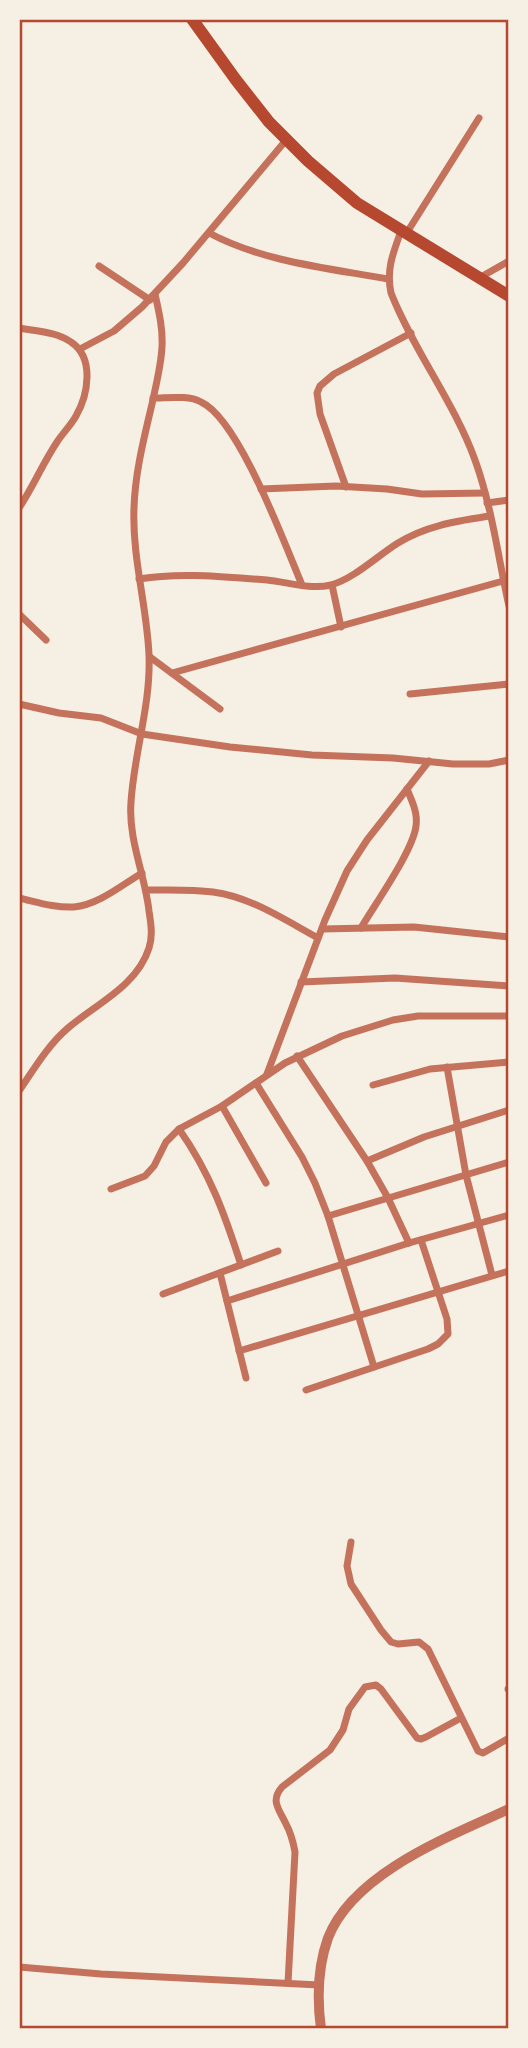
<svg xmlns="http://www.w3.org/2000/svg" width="528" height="2048" font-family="'Asap Condensed',sans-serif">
<rect width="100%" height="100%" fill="#f6efe4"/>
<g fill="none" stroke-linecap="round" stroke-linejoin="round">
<g stroke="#c5725c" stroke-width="7">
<path d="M 401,231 C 393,253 386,270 391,293 C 414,351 454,402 475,460 C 492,507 498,557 509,606"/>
<path d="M 209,233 C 264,262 327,268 388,279"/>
<path d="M 406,234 L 479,118"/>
<path d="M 99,266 L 150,300"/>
<path d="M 479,278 L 509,261"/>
<path d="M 19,328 C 36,331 57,332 71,342 C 95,358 88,395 76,416 C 71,425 63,433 57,442 C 43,463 33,487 19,508"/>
<path d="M 80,349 L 114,331 L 142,307 L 183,263 L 287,139"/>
<path d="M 153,398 C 168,398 188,395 201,402 C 239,419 285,545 302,585"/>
<path d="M 346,487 L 320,414 L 317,393 L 320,386 L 334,374 L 411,333"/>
<path d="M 261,489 L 336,486 L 387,489 L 422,494 L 485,493"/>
<path d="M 487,503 L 509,500"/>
<path d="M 139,579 C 181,572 225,577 267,580 C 287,582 310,590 331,585 C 355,578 377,556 398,543 C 427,525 458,521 490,516"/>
<path d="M 332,585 L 341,627"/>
<path d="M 19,614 L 46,640"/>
<path d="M 150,657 L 220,709"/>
<path d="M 172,673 L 503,581"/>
<path d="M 410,694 L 509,684"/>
<path d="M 19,704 L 59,713 L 101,718 L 142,734 L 230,747 L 312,755 L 393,758 L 453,764 L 489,764 L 509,760"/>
<path d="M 147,890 C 169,890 191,889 213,892 C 251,897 285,920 318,938"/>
<path d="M 19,898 C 37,902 55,908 74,907 C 98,905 122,885 142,873"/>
<path d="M 361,928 C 375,904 413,851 416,826 C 418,813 412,801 407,789"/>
<path d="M 322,929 L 414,927 L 509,937"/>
<path d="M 301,982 L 395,978 L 509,986"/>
<path d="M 297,1056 L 367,1161 L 388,1198 L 409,1243"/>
<path d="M 447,1067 L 466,1175 L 492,1275"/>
<path d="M 267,1074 L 325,920 L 347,871 L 367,840 L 429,761"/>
<path d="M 256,1083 L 302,1157 L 315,1183 L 328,1216 L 374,1367"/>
<path d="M 373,1085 L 430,1069 L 509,1062"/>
<path d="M 19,1091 C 34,1069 48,1045 68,1028 C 96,1004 137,986 149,948 C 153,936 151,924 149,911 C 145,875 128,839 131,802 C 134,753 151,705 149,655 C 147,606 132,558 134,508 C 135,473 144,438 152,404 C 156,385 161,366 162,347 C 163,329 159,312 155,294"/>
<path d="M 222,1106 L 266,1183"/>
<path d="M 179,1129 C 210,1173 225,1215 241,1265"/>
<path d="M 367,1161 L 424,1137 L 509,1110"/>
<path d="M 111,1189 L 145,1176 L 154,1166 L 166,1142 L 179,1129 L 222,1106 L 285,1063 L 342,1036 L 393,1020 L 418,1016 L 509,1016"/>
<path d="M 328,1216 L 509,1162"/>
<path d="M 220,1273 L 246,1378"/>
<path d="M 163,1294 L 278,1251"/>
<path d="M 227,1301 L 409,1243 L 509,1215"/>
<path d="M 239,1351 L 509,1271"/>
<path d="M 306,1390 L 428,1349 L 438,1344 L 448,1334 L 447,1319 L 421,1240"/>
<path d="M 351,1542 L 347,1566 L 351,1584 L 381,1630 L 391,1642 L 398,1644 L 419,1642 L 428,1649 L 478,1751 L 483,1753 L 509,1738"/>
<path d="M 508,1689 L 509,1689"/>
<path d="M 19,1967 L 101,1974 L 319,1985"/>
<path d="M 288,1983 L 295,1852 C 293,1841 291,1833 286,1824 C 279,1809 270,1801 282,1787 L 330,1750 L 343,1730 L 349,1709 L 365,1687 L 376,1685 L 381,1689 L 417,1738 L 421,1739 L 426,1737 L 461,1718"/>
</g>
<path stroke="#c5725c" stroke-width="10" d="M 321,2029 C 317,1999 318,1966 328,1938 C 353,1873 450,1836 509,1809"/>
<path stroke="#b5482f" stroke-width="12" d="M 192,19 L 236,80 L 269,122 L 308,161 L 357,203 L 509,296"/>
</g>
<rect width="528" height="2048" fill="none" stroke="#f6efe4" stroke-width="42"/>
<rect x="21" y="21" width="486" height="2006" fill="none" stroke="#b5482f" stroke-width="2.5"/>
</svg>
